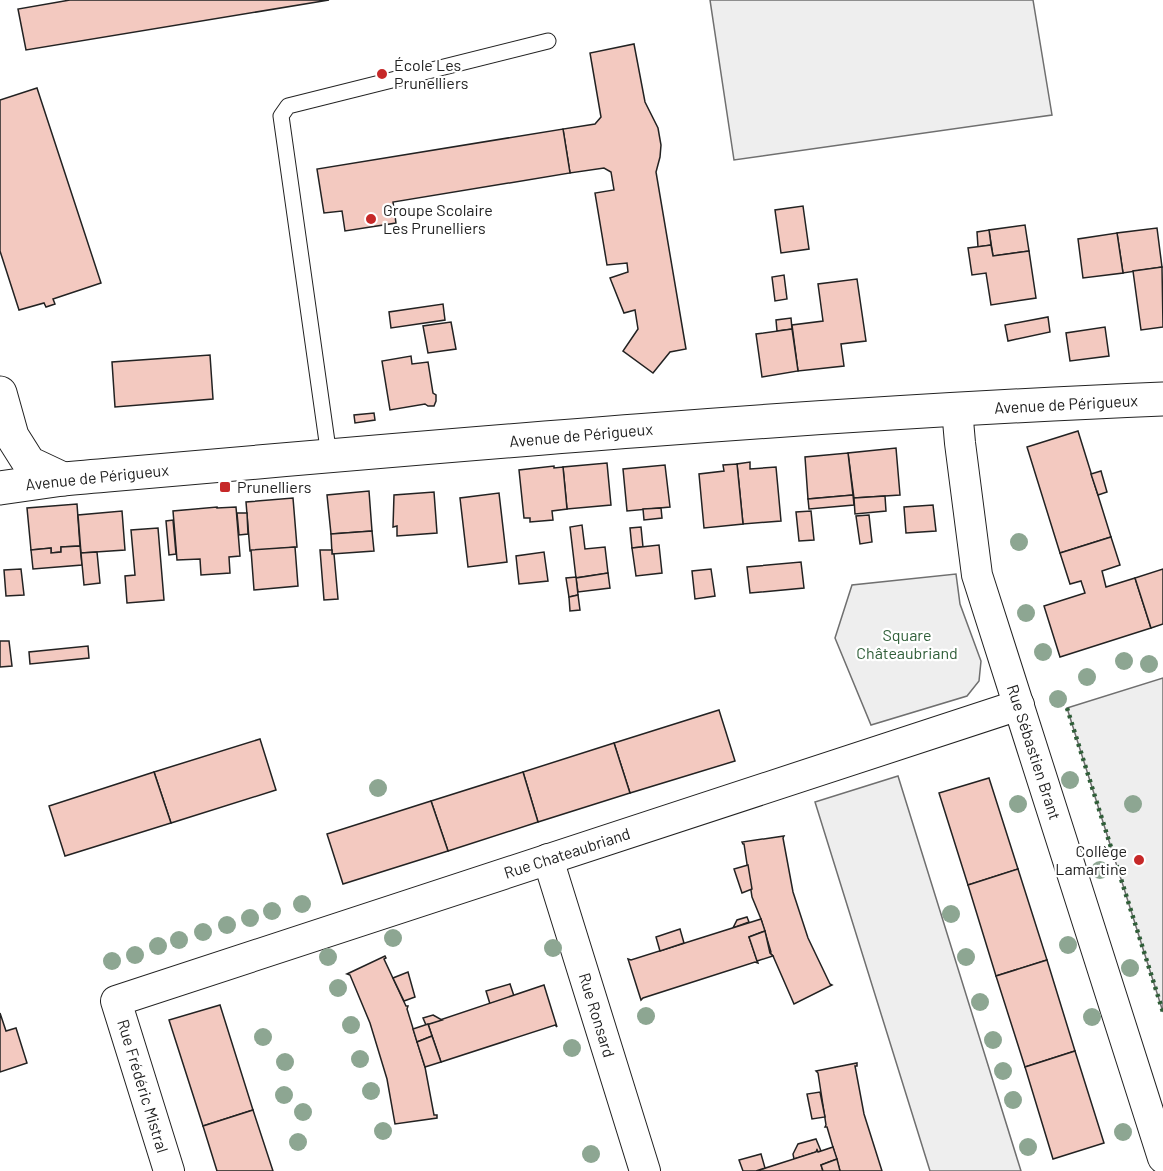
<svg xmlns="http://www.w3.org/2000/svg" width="1163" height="1171" font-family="Barlow,sans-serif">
<rect width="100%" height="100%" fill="#fff"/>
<g fill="#eee" stroke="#6f6f6f" stroke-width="1.5">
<path d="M 710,0 L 1033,0 L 1052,115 L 734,160 Z"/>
<path d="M 956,574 L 960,604 L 981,661 L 979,681 L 967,696 L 871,725 L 835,638 L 852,585 Z"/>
<path d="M 1163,678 L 1163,1012 L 1067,708 Z"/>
<path d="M 898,776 L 1021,1171 L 930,1171 L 815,802 Z"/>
</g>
<g fill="#f3c9c0" stroke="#222" stroke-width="1.5">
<path d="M 70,0 L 329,0 L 26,50 L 18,9 Z"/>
<path d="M 634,44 L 645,102 L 658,128 L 661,145 L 660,157 L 656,172 L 686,349 L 670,352 L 653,373 L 623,351 L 638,329 L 635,310 L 624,313 L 610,278 L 628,272 L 627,263 L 607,265 L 595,193 L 614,190 L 611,172 L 604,168 L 570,173 L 563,129 L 595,124 L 601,117 L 590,53 Z"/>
<path d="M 37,88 L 101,283 L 53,299 L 55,304 L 46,307 L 44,303 L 19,310 L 0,251 L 0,100 Z"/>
<path d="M 563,129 L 570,173 L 393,202 L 396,223 L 345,231 L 342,211 L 324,213 L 317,169 Z"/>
<path d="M 803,206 L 809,249 L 781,253 L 775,210 Z"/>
<path d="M 1025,225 L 1029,251 L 993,256 L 989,230 Z"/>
<path d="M 1157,228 L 1162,267 L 1123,273 L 1117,233 Z"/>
<path d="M 989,230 L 991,245 L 978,247 L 977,232 Z"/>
<path d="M 1117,233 L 1123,273 L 1083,278 L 1078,239 Z"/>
<path d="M 991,245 L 993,256 L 1029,251 L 1036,298 L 991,305 L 986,273 L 972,275 L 968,248 Z"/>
<path d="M 1162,267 L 1163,327 L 1141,330 L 1133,271 Z"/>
<path d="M 784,275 L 787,299 L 775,301 L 772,277 Z"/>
<path d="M 857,279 L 866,341 L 841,344 L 844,366 L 798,371 L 792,325 L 823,321 L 818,284 Z"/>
<path d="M 443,304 L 445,320 L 391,328 L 389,312 Z"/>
<path d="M 1048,317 L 1050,332 L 1008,341 L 1005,325 Z"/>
<path d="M 791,318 L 792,329 L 777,331 L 776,320 Z"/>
<path d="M 451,322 L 456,349 L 428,353 L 423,326 Z"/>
<path d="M 1105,327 L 1109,356 L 1070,361 L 1066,333 Z"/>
<path d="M 792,329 L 798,371 L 762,377 L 756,334 Z"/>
<path d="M 210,355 L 213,399 L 115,407 L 112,362 Z"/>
<path d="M 411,356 L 412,364 L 428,362 L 433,393 L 436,395 L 436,401 L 434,406 L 428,406 L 425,404 L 390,410 L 382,361 Z"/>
<path d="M 374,413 L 375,420 L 355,423 L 354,415 Z"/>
<path d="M 1078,431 L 1111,537 L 1060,553 L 1027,447 Z"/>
<path d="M 896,448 L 900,495 L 854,498 L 848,453 Z"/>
<path d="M 848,453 L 853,495 L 808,499 L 805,457 Z"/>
<path d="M 750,462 L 750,469 L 776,467 L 781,521 L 743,524 L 737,464 Z"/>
<path d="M 607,463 L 611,505 L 567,509 L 563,467 Z"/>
<path d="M 737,464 L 743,524 L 704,528 L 699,474 L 724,471 L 723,465 Z"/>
<path d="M 665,465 L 670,507 L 627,511 L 623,469 Z"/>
<path d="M 554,466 L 554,468 L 563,467 L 567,509 L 552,511 L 553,520 L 530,522 L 530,518 L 524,518 L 519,470 Z"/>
<path d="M 1101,471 L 1107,492 L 1098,495 L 1091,474 Z"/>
<path d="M 369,491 L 372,531 L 331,534 L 327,495 Z"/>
<path d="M 434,492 L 437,533 L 397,536 L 397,526 L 393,527 L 394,495 Z"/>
<path d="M 499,493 L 507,562 L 468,567 L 460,498 Z"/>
<path d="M 853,495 L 854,505 L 809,509 L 808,499 Z"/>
<path d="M 885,496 L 886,511 L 855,514 L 854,498 Z"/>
<path d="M 293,498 L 297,547 L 250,551 L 246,502 Z"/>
<path d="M 77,504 L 80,546 L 61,547 L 61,552 L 51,553 L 51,548 L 31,550 L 27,508 Z"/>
<path d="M 933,505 L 936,531 L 906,533 L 904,507 Z"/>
<path d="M 217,507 L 217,508 L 236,507 L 240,556 L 229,557 L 230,573 L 201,575 L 200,559 L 177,560 L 173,511 Z"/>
<path d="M 661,508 L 662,518 L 644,520 L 643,509 Z"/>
<path d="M 122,511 L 125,550 L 81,553 L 78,515 Z"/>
<path d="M 811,511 L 814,540 L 799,541 L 796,512 Z"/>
<path d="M 237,513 L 247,513 L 248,534 L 239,535 Z"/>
<path d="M 869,515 L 872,542 L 860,544 L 856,516 Z"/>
<path d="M 173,520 L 176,554 L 169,555 L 166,521 Z"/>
<path d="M 582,525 L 585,549 L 605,547 L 608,573 L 576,578 L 570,527 Z"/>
<path d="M 641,527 L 643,547 L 632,548 L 630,528 Z"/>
<path d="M 158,528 L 164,600 L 127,603 L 125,576 L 135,575 L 131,530 Z"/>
<path d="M 372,531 L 374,551 L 332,554 L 331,534 Z"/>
<path d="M 1111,537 L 1120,565 L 1102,571 L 1106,587 L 1135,578 L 1151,628 L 1060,657 L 1044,606 L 1085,593 L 1081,581 L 1070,584 L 1060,553 Z"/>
<path d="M 659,545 L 662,573 L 636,576 L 632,548 Z"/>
<path d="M 80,546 L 82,565 L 33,569 L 31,550 L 51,548 L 51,553 L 61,552 L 61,547 Z"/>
<path d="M 295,547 L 298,586 L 254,590 L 251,550 Z"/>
<path d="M 320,550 L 332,550 L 332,554 L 334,554 L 338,599 L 324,600 Z"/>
<path d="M 97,552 L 100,583 L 84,585 L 81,553 Z"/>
<path d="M 544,552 L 548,581 L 519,584 L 516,556 Z"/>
<path d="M 801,562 L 804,588 L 750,593 L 747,567 Z"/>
<path d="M 21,569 L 24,595 L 6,596 L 4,570 Z"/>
<path d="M 711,569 L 715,596 L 695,599 L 692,571 Z"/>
<path d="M 1163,569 L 1163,624 L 1151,628 L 1135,578 Z"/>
<path d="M 608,573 L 610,588 L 578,592 L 576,578 Z"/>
<path d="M 576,577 L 578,595 L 569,597 L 566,578 Z"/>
<path d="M 578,595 L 580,610 L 570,611 L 569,597 Z"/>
<path d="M 0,641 L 9,641 L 12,666 L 0,667 Z"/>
<path d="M 88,646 L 89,658 L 30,664 L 29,652 Z"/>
<path d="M 719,710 L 735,761 L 630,793 L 614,743 Z"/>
<path d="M 260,739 L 276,790 L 171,823 L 154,772 Z"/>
<path d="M 614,743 L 630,793 L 538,822 L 523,772 Z"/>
<path d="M 154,772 L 171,823 L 65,856 L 49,806 Z"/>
<path d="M 523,772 L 538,822 L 448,851 L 431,801 Z"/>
<path d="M 989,778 L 1018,869 L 968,885 L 939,793 Z"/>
<path d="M 431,801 L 448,851 L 343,884 L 327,834 Z"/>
<path d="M 784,836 L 783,838 L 793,892 L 808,938 L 830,984 L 832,985 L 794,1004 L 773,956 L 770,953 L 771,952 L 761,919 L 752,897 L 744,844 L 743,844 L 742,842 Z"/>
<path d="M 748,865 L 752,889 L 742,893 L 734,869 Z"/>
<path d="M 1018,869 L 1047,960 L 996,976 L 968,885 Z"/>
<path d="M 747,917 L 749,922 L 733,928 L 737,920 Z"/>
<path d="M 761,919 L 765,931 L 749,937 L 758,963 L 755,962 L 643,998 L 641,1000 L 628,959 L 631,960 Z"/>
<path d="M 680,929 L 684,943 L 660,951 L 656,937 Z"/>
<path d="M 765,931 L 770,953 L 773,956 L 757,961 L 749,937 Z"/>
<path d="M 385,956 L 386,958 L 384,959 L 406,1006 L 408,1006 L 407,1009 L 425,1067 L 434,1115 L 437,1115 L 437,1118 L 395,1124 L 387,1079 L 370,1023 L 350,975 L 347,974 Z"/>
<path d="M 1047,960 L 1075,1051 L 1025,1067 L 996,976 Z"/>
<path d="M 408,972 L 415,997 L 404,1001 L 393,978 Z"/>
<path d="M 510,984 L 514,996 L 490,1004 L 486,991 Z"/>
<path d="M 544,985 L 557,1027 L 555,1025 L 441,1062 L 428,1024 Z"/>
<path d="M 220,1005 L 253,1110 L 203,1126 L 169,1020 Z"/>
<path d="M 0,1013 L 6,1031 L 16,1028 L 27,1063 L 0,1072 Z"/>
<path d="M 433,1015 L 442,1020 L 426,1025 L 423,1018 Z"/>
<path d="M 428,1024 L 432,1036 L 417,1042 L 413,1029 Z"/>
<path d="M 432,1036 L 441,1062 L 425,1067 L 417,1042 Z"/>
<path d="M 1075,1051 L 1104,1143 L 1053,1159 L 1025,1067 Z"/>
<path d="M 857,1063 L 857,1066 L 855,1066 L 864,1114 L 882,1171 L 840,1171 L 827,1127 L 825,1127 L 826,1125 L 818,1073 L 816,1071 Z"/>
<path d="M 820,1092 L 825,1117 L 812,1119 L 807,1094 Z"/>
<path d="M 253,1110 L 273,1171 L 217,1171 L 203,1126 Z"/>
<path d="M 816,1139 L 821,1151 L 818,1152 L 817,1150 L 816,1152 L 794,1159 L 793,1154 L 798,1144 Z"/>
<path d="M 833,1147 L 837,1159 L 821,1165 L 823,1171 L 756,1171 L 816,1152 L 817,1150 L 818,1152 Z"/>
<path d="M 761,1154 L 765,1168 L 756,1171 L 743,1171 L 739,1160 Z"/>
<path d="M 837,1159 L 840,1171 L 823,1171 L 821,1165 Z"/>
</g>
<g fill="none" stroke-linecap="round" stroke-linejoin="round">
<g stroke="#222" stroke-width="17">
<path id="lane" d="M 329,456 L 281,116 L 288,106 L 548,41"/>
</g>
<g stroke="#222" stroke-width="32">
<g id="street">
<path d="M 957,409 L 960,443 L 977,575 L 1163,1158"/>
<path d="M 548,859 L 645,1171"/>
<path d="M 169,1171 L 116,1001 L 1019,705"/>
</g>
</g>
<g stroke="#222" stroke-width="35">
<g id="secondary">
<path d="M 0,393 L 12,436 L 29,463 L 63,479"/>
<path d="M 0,488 L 63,479 C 429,447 796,414 1163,399"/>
</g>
</g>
<use href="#lane" stroke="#fff" stroke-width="15"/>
<use href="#street" stroke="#fff" stroke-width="30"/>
<use href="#secondary" stroke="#fff" stroke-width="33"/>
<path stroke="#2f5e38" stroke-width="4.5" stroke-dasharray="3 4.5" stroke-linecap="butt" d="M 1067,708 L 1163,1012"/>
</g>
<g fill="#8da692">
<circle cx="1019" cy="542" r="9"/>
<circle cx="1026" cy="613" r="9"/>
<circle cx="1043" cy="652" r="9"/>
<circle cx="1124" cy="661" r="9"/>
<circle cx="1149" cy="664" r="9"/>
<circle cx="1087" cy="677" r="9"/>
<circle cx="1058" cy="699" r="9"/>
<circle cx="1070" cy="780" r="9"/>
<circle cx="378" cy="788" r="9"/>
<circle cx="1018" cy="804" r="9"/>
<circle cx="1133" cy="804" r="9"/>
<circle cx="1100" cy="870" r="9"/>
<circle cx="302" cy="904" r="9"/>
<circle cx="272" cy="911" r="9"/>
<circle cx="951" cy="914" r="9"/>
<circle cx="250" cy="918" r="9"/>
<circle cx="227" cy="925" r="9"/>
<circle cx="203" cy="932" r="9"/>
<circle cx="393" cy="938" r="9"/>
<circle cx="179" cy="940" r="9"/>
<circle cx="1068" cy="945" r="9"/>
<circle cx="158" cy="946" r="9"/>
<circle cx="553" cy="948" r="9"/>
<circle cx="135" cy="955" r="9"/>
<circle cx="328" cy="957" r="9"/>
<circle cx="966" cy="957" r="9"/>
<circle cx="112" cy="961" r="9"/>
<circle cx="1130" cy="968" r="9"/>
<circle cx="338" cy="988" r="9"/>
<circle cx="980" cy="1002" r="9"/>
<circle cx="646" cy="1016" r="9"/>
<circle cx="1092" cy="1017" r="9"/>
<circle cx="351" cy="1025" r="9"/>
<circle cx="263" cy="1037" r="9"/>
<circle cx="993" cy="1040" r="9"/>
<circle cx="572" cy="1048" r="9"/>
<circle cx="360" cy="1059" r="9"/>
<circle cx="285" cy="1062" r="9"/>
<circle cx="1003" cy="1071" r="9"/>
<circle cx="371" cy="1091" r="9"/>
<circle cx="284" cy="1095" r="9"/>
<circle cx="1013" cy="1100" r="9"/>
<circle cx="303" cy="1112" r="9"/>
<circle cx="383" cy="1131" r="9"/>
<circle cx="1123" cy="1132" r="9"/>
<circle cx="298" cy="1142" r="9"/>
<circle cx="1028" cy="1147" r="9"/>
<circle cx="591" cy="1154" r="9"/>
</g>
<g fill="#c62828" stroke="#fff" stroke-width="2">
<circle cx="382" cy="74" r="6"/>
<circle cx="371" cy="219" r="6"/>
<rect x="219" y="481" width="12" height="12" rx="3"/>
<circle cx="1139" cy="860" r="6"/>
</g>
<g text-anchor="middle" stroke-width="4.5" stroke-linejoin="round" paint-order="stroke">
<g font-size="16" fill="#222" stroke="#fff" text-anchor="start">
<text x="394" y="71">École Les<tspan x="394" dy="18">Prunelliers</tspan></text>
<text x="383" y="216">Groupe Scolaire<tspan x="383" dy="18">Les Prunelliers</tspan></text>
<text x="237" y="493">Prunelliers</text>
<text x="1127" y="857" text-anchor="end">Collège<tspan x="1127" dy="18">Lamartine</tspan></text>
</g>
<g font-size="16" fill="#222" stroke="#fff">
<text transform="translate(1066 404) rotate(-3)" y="6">Avenue de Périgueux</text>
<text transform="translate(581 435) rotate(-5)" y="6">Avenue de Périgueux</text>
<text transform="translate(97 477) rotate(-6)" y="6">Avenue de Périgueux</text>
<text transform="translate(1034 752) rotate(72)" y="6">Rue Sébastien Brant</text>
<text transform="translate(567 853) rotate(-18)" y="6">Rue Chateaubriand</text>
<text transform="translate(597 1015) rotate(73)" y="6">Rue Ronsard</text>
<text transform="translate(143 1086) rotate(73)" y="6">Rue Frédéric Mistral</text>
</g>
<g font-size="16" fill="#2f5e38" stroke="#fff">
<text x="907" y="641">Square<tspan x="907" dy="18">Châteaubriand</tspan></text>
</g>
</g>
</svg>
